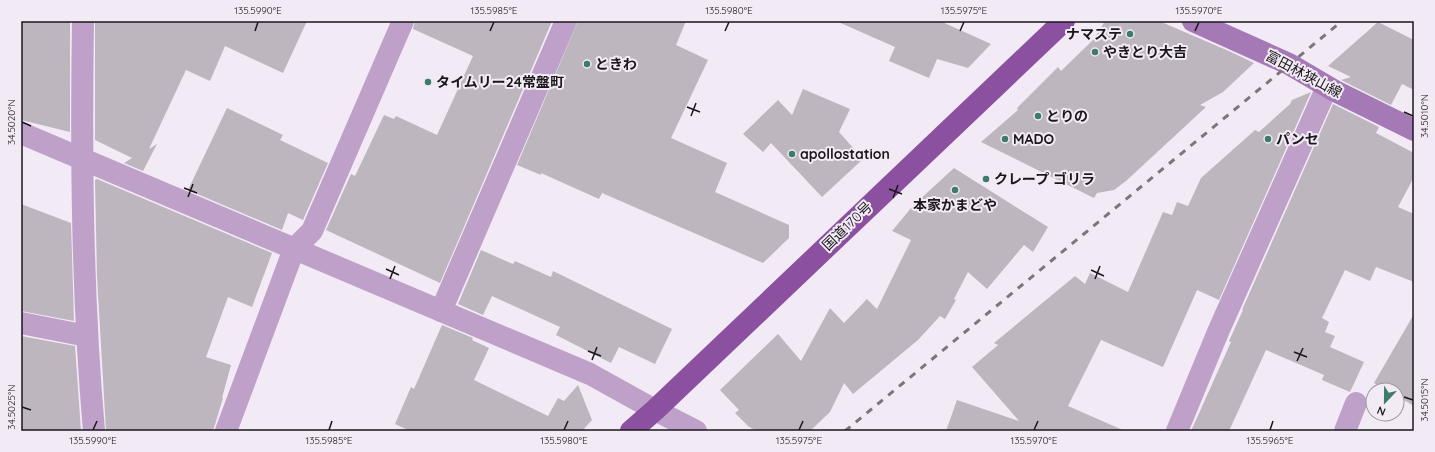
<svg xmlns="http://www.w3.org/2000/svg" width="1435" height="452" font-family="Quicksand,'Noto Sans JP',sans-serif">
<rect width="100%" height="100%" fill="#f2eaf5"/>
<g fill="#bdb6bf">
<path d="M 21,21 L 70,21 L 70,132 L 21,120 Z"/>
<path d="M 95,21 L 307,21 L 283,73 L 225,46 L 210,81 L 186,70 L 149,149 L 157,144 L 143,171 L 124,163 L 132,158 L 95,140 Z"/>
<path d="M 415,21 L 552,21 L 440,283 L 326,230 L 351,174 L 355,176 L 384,115 L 394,119 L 396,116 L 437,135 L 473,56 L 413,29 Z"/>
<path d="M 578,21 L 686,21 L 676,45 L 708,60 L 671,138 L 727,163 L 715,192 L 789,225 L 789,238 L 763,263 L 602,193 L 599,199 L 541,173 L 541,175 L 517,165 Z"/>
<path d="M 836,21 L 940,21 L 991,44 L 968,68 L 937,59 L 929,78 L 889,61 L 895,47 Z"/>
<path d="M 1105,21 L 1159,21 L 1231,52 L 1254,63 L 1223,92 L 1200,105 L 1206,107 L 1126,181 L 1114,190 L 1097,193 L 1094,198 L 981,142 L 1018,110 L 1017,108 L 1058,67 L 1061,71 L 1094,39 Z"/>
<path d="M 1378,22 L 1414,40 L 1414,90 L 1402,84 L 1391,105 L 1341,80 L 1351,77 L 1328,66 Z"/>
<path d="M 803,89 L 850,109 L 839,132 L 863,159 L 822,197 L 771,143 L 763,152 L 743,134 L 778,100 L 792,115 Z"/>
<path d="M 1311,92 L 1219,300 L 1197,290 L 1163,367 L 1101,340 L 1068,406 L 1125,431 L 946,431 L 957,400 L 1019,421 L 972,367 L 998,345 L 994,343 L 1075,276 L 1085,284 L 1090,273 L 1128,292 L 1163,212 L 1172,215 L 1177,202 L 1188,206 L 1201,178 L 1255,130 L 1259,132 L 1290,104 L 1292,100 Z"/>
<path d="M 1333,104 L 1379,127 L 1376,133 L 1414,153 L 1414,177 L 1398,207 L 1414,214 L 1414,282 L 1376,267 L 1370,281 L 1345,270 L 1322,318 L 1329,322 L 1325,332 L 1335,336 L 1330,347 L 1364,362 L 1350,392 L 1322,380 L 1324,375 L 1266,350 L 1229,431 L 1191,431 L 1231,342 L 1229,341 L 1243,310 L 1242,310 Z"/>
<path d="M 227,108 L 283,135 L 280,140 L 328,163 L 303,220 L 288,213 L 282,230 L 188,190 Z"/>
<path d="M 954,168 L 1048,227 L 1033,252 L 1024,245 L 987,289 L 968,272 L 954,299 L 956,300 L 945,319 L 940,316 L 918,340 L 853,394 L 844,383 L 830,412 L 810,431 L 756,431 L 748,426 L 735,413 L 739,410 L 720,390 L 778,334 L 801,361 L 830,308 L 844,323 L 867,299 L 877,309 L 911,240 L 892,231 L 916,202 L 917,202 Z"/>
<path d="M 97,179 L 272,253 L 252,307 L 228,297 L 206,357 L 231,365 L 222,398 L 223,398 L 213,431 L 106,431 L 97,277 L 95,180 Z"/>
<path d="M 21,204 L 71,223 L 74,321 L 21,311 Z"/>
<path d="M 481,250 L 513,264 L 515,261 L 551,277 L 553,271 L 672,329 L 655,364 L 619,347 L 611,363 L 556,335 L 560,327 L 492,296 L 483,315 L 458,304 Z"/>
<path d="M 1414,314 L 1414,406 L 1397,396 L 1397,390 L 1387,390 L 1374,383 Z"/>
<path d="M 442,325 L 473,338 L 472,340 L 489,348 L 474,380 L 548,416 L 558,398 L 564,401 L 578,385 L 592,420 L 582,431 L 410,431 L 395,424 L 411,387 L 414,389 Z"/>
<path d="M 21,336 L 75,346 L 81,431 L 21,431 Z"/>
</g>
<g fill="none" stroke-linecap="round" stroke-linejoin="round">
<g stroke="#bea0c9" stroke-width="22">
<path d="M 83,21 C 81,158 82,294 94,431"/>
<path d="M 21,133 L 590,374 L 655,410"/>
<path d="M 441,311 L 566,21"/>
<path d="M 21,323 L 87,336"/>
<path d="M 226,431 L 294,249 L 312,231 L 403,21"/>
<path d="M 1177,431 L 1218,332 L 1327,87"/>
<path d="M 1345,431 L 1356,403"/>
</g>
<path stroke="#bea0c9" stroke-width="22" d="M 655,410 L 696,431"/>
<path stroke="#a579b5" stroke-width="22" d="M 1193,21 L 1289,64 L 1335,91 L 1414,130"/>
<path stroke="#8b50a0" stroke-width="22" d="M 631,431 L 655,410 L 1064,21"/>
<path stroke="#7b767d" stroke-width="3" stroke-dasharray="7 7" stroke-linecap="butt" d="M 845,431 L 1342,21"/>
</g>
<path fill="none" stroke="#1a171b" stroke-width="1.5" d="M 255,31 L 258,22M 490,31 L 494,22M 725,31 L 729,22M 960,31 L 964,22M 1195,31 L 1199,22M 687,107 L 700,112M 1404,112 L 1413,116M 691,116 L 696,103M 22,122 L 31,126M 184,188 L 197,193M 889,189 L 902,194M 188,197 L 193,184M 893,198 L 898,185M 386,269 L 399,275M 1091,270 L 1104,276M 390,279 L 395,266M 1095,279 L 1100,266M 588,351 L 601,356M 1294,352 L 1307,357M 592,360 L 597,347M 1297,361 L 1303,348M 1404,397 L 1413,400M 22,407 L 31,410M 93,430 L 97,421M 329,430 L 332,421M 564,430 L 568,421M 799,430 L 803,421M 1034,430 L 1038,421M 1270,430 L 1273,421"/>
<g fill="#3b7c6b" stroke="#f2eaf5" stroke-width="1.5">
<circle cx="1130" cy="34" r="4"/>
<circle cx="1095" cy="52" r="4"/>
<circle cx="587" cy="64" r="4"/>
<circle cx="428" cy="82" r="4"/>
<circle cx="1038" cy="116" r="4"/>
<circle cx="1005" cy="139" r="4"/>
<circle cx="1268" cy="139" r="4"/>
<circle cx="792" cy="154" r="4"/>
<circle cx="986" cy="179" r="4"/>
<circle cx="955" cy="190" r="4"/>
</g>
<g text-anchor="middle" stroke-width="4" stroke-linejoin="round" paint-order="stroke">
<g font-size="14" font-weight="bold" fill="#1a171b" stroke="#f2eaf5" text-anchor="start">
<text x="1122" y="39" text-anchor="end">ナマステ</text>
<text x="1103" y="57">やきとり大吉</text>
<text x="595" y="69">ときわ</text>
<text x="436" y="87">タイムリー24常盤町</text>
<text x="1046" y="121">とりの</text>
<text x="1013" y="144">MADO</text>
<text x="1276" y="144">パンセ</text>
<text x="800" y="159">apollostation</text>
<text x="994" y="184">クレープ ゴリラ</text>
<text x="955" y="210" text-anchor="middle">本家かまどや</text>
</g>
<g font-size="14" fill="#1a171b" stroke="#f2eaf5">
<text transform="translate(1304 74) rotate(28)" y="5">富田林狭山線</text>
<text transform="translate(847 226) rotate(-44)" y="5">国道170号</text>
</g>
</g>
<rect width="1435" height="452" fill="none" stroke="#f2eaf5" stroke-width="44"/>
<g transform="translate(1385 402) rotate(202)"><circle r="19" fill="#f2eaf5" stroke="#9c969e"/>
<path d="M0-3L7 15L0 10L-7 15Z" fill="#3b7c6b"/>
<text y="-6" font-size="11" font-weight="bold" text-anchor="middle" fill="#1a171b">N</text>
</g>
<rect x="22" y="22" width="1391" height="408" fill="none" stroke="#1a171b" stroke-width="1.5"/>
<g font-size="10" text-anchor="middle" fill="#1a171b">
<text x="258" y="14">135.5990°E</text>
<text x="494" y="14">135.5985°E</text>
<text x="729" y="14">135.5980°E</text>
<text x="964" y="14">135.5975°E</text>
<text x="1199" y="14">135.5970°E</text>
<text transform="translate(1424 116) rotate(-90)" y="4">34.5010°N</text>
<text transform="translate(11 122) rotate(-90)" y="4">34.5020°N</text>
<text transform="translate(1424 400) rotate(-90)" y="4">34.5015°N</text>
<text transform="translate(11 407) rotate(-90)" y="4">34.5025°N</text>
<text x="93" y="444">135.5990°E</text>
<text x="329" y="444">135.5985°E</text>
<text x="564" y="444">135.5980°E</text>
<text x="799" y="444">135.5975°E</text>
<text x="1034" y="444">135.5970°E</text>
<text x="1270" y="444">135.5965°E</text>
</g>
</svg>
